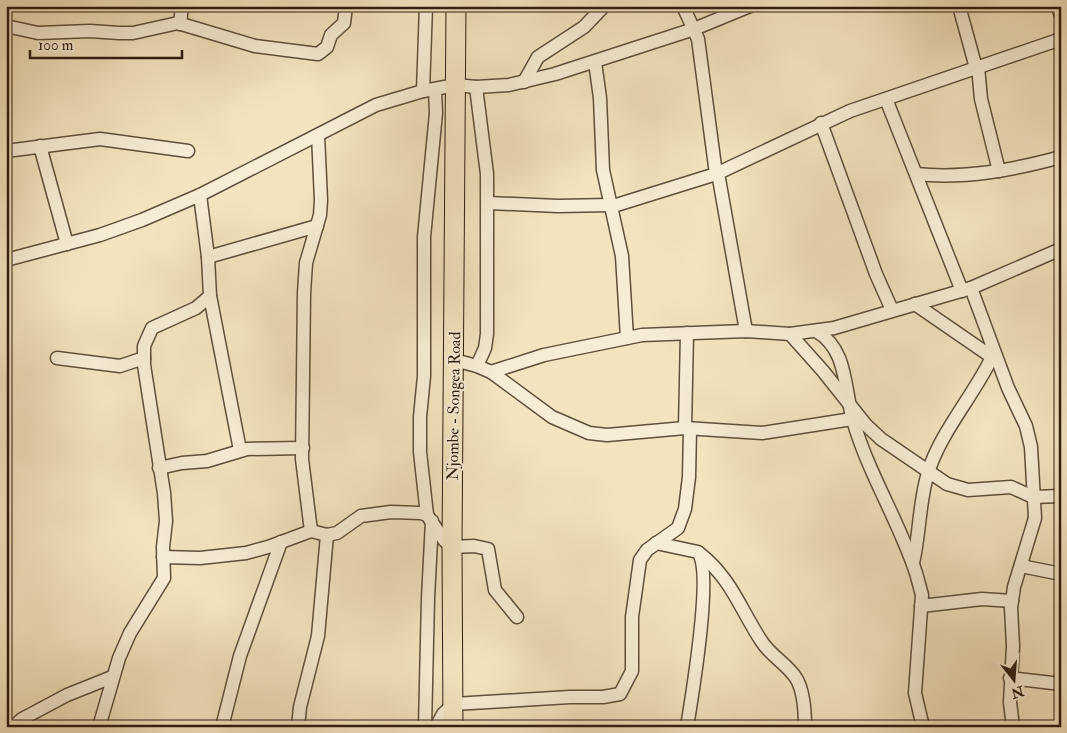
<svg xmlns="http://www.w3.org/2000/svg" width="1067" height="733" font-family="'IM FELL Double Pica',serif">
<rect width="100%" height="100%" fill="#f3e4bf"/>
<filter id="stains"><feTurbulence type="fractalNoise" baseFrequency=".004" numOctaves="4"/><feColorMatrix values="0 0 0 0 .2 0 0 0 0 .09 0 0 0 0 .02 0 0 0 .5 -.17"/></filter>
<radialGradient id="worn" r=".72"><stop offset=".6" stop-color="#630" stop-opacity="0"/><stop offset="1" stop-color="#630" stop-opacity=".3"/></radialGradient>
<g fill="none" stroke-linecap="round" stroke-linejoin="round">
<g stroke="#5f4f3c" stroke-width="15">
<g id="minor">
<path d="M 683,6 L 698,39 L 716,174"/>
<path d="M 959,6 L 976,68"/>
<path d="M 1057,6 L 1061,15"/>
<path d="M 180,24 L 182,6"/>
<path d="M 6,26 L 38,33 L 90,31 L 119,33 L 133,33 L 178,23 L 255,46 L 318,54 L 327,47 L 331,35 L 344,23 L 346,6"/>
<path d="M 595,62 L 600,98 L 603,170 L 622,256 L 627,338"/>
<path d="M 978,67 L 981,99 L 999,171"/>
<path d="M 524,82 L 538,57 L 584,27 L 604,6"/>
<path d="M 476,87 L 487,174 L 487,334 L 485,348 L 477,366"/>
<path d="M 423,91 L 426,6"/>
<path d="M 886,99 L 962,291"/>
<path d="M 821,123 L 876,274 L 892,310"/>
<path d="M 40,146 L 67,244"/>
<path d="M 6,151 L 100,139 L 188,151"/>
<path d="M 718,173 L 746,331"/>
<path d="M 916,174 C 966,179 1013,170 1061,157"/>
<path d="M 488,203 L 558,206 L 610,205"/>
<path d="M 610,207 L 716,174 L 850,111 L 1061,39"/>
<path d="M 208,257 L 317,226"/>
<path d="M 6,260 L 100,235 L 142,220 L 200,195 L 376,105 L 423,91 L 456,85 L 476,87 L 509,85 L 555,74 L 694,29 L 750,6"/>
<path d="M 971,288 L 1008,388 L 1026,426 L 1031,447 L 1035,518 L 1014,587 L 1011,608 L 1013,646 L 1010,702 L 1013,727"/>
<path d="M 210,296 L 240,450"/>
<path d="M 915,304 L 992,357"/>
<path d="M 816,331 C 848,349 844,389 853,420 C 868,473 899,521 916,573 L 922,595 L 915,693 L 923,727"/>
<path d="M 790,334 L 823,371 L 866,425 L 881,439 L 947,484 L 968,490 L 1011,487 L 1033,497 L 1061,496"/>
<path d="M 57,358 L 120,366 L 144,358"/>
<path d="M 454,360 L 477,366 L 491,372 L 552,417 L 589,433 L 607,435 L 685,428 L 762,433 L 852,419"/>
<path d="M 491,372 L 544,355 L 642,335 L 746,331 L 790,334 L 834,328 L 971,288 L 1061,249"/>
<path d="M 685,428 L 687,333"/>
<path d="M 159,468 L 182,463 L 207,461 L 247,449 L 303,448"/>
<path d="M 427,515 L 420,452 L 420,417 L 424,376 L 424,237 L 436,113 L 435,90"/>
<path d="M 311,531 L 302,459 L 304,293 L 306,263 L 320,215 L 321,200 L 318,135"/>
<path d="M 656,543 L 698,552 C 713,572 692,696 687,727"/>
<path d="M 699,553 C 732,579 740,609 762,642 C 771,656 787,664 796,678 C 804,691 805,712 805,727"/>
<path d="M 163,557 L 200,558 L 246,553 L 268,547 L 311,531 L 327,535 L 337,533 L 361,516 L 391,512 L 421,513 L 427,515 L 444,540 L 452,547 L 474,546 L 488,549 L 495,590 L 517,617"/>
<path d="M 913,563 C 920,533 919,501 928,473 C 940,432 976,393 994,353"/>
<path d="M 1021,566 L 1061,574"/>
<path d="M 921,606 L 982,599 L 1012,601"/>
<path d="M 1010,678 L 1061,684"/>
<path d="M 13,727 L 22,719 L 67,695 L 112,677"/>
<path d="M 99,727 L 119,658 L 130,633 L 164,578 L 163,547 L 166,521 L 164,493 L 144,365 L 144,346 L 152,328 L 196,308 L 210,296 L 208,257 L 200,195"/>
<path d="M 222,727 L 240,656 L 281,542"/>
<path d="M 298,727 L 300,707 L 318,636 L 327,535"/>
<path d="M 425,727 L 428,598 L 432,521"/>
<path d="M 436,727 L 443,714 L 454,704 L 570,697 L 603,697 L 620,694 L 632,671 L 632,617 L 640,560 L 647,550 L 678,528 L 685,509 L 689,477 L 690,429"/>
</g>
</g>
<g stroke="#2e1d10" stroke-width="21">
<path id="highway" d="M 453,727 L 452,547 L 456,6"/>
</g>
<use href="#minor" stroke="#f7edd5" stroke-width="12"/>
<use href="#highway" stroke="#f3e4bf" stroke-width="19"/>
</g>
<g text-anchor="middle" stroke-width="4" stroke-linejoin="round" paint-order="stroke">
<g font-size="16" fill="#2e1d10" stroke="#f7edd5">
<text transform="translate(453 406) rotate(-89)" y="6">Njombe - Songea Road</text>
</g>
</g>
<rect width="1067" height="733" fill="none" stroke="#f3e4bf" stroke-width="25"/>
<rect x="8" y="8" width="1052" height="718" fill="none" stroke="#2e1d10" stroke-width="2.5"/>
<rect x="12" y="12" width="1042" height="708" fill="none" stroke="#2e1d10"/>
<g transform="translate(1014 680) rotate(163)" stroke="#f7edd5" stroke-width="4" paint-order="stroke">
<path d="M0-4L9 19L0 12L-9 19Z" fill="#2e1d10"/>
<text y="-8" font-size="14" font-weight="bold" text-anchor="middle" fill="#2e1d10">N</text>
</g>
<path d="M30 50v8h152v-8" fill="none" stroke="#2e1d10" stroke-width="2.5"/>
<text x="38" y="50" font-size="15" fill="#2e1d10" stroke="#f7edd5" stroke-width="4" paint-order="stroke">100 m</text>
<rect width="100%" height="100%" filter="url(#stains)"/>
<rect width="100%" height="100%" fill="url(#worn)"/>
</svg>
